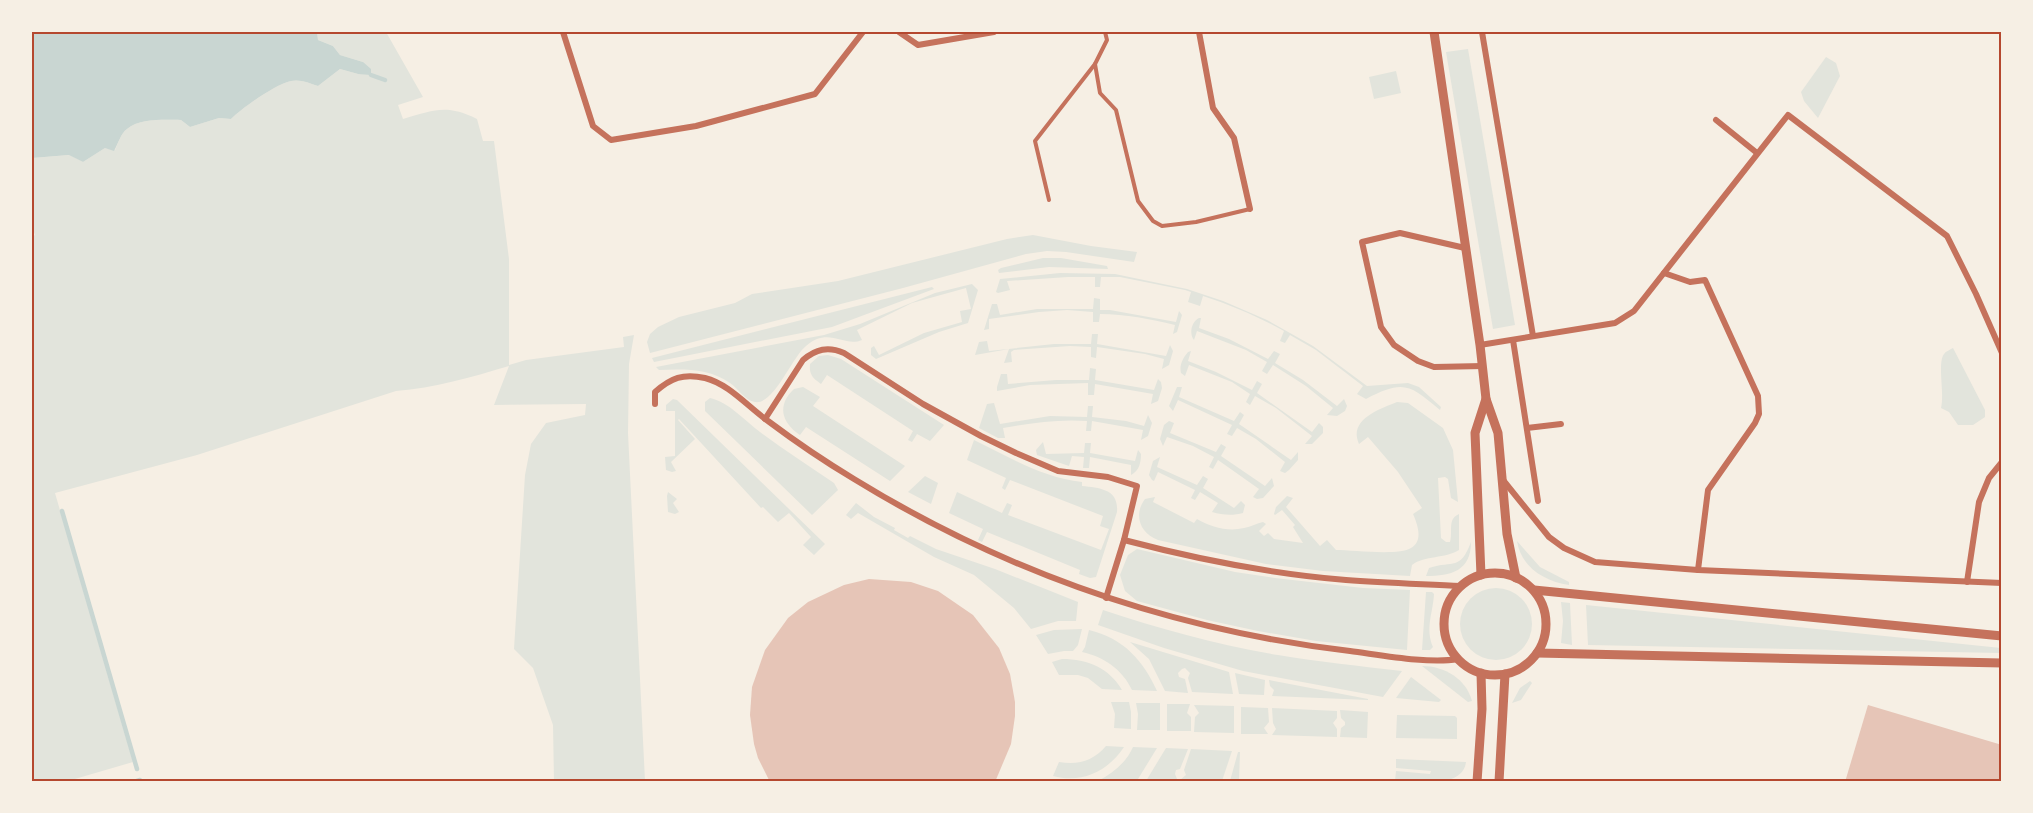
<svg xmlns="http://www.w3.org/2000/svg" width="2033" height="813" font-family="Figtree,sans-serif">
<rect width="100%" height="100%" fill="#f6efe4"/>
<g fill="#e2e4dc">
<path d="M 317,32 L 386,32 L 423,97 L 398,105 L 403,119 C 435,110 446,104 477,119 L 483,141 L 494,141 L 509,259 L 509,365 L 526,360 L 624,347 L 623,337 L 634,335 L 629,364 L 628,433 L 645,781 L 554,781 L 553,725 L 533,668 L 514,649 L 525,475 L 531,444 L 546,423 L 585,415 L 586,404 L 494,405 L 509,366 C 472,377 434,388 396,391 L 197,455 L 55,493 L 133,762 L 68,781 L 32,781 L 32,237 L 35,235 L 32,227 L 32,158 L 70,155 L 83,162 L 105,148 L 115,150 C 118,144 121,133 127,129 C 140,118 165,120 181,120 L 190,127 L 219,118 L 231,119 C 242,108 276,84 291,81 C 300,79 309,83 318,86 L 340,69 L 358,74 L 363,62 L 340,55 L 333,46 L 318,40 Z"/>
<path d="M 1468,49 L 1515,325 L 1493,329 L 1446,52 Z"/>
<path d="M 1826,57 L 1836,63 L 1840,76 L 1818,118 L 1804,101 L 1801,92 Z"/>
<path d="M 1396,71 L 1401,93 L 1374,99 L 1369,77 Z"/>
<path d="M 1033,235 L 1091,246 L 1137,252 L 1134,262 L 1066,252 L 1047,251 L 1026,254 L 903,288 L 650,353 L 647,342 L 650,334 L 658,327 L 679,317 L 735,303 L 752,294 L 838,281 L 1007,239 Z"/>
<path d="M 1043,258 L 1061,258 L 1107,266 L 1108,269 L 1049,267 L 999,273 L 998,270 L 1001,268 Z"/>
<path d="M 1060,273 L 1115,274 L 1187,289 L 1223,301 L 1267,320 L 1313,346 L 1367,386 L 1408,383 L 1419,387 L 1441,407 L 1440,410 C 1410,385 1404,379 1366,399 L 1357,394 L 1363,386 L 1316,350 L 1290,335 L 1285,343 L 1280,341 L 1284,331 C 1259,317 1231,305 1203,296 L 1200,306 L 1188,302 L 1191,292 L 1185,290 L 1120,277 L 1101,277 L 1100,287 L 1095,287 L 1095,277 L 1068,277 L 1007,281 L 1010,290 L 998,293 L 996,292 L 1000,279 Z"/>
<path d="M 972,284 L 978,290 L 968,323 L 939,332 L 876,359 L 871,355 L 871,348 L 874,346 L 879,355 L 924,333 L 962,322 L 960,311 L 971,309 L 966,288 L 912,303 L 857,330 L 862,340 C 844,348 829,326 806,346 C 792,357 774,405 755,402 C 745,401 738,388 730,383 C 709,368 683,369 659,370 L 656,367 L 824,335 L 860,324 L 935,293 Z"/>
<path d="M 932,287 L 934,289 L 832,327 L 654,362 L 652,358 Z"/>
<path d="M 1094,298 L 1100,299 L 1100,310 L 1110,310 L 1176,322 L 1179,311 L 1182,315 L 1177,332 L 1173,334 L 1175,325 C 1150,319 1126,314 1100,314 L 1099,322 L 1093,322 L 1093,312 L 1067,310 L 1039,312 L 989,319 L 989,329 L 984,330 L 992,304 L 997,304 L 1000,315 L 1037,309 L 1093,309 Z"/>
<path d="M 1199,318 L 1201,318 L 1199,328 L 1229,339 L 1268,359 L 1274,351 L 1280,354 L 1275,363 L 1303,380 L 1337,406 L 1344,399 L 1347,406 L 1345,411 L 1337,416 L 1327,415 L 1333,408 L 1306,386 L 1273,365 L 1267,374 L 1262,371 L 1267,362 L 1246,350 L 1197,331 L 1194,340 C 1189,334 1191,322 1199,318 Z"/>
<path d="M 1092,334 L 1098,334 L 1097,344 L 1166,356 L 1170,345 L 1173,351 L 1169,365 L 1162,369 L 1164,359 L 1145,354 L 1097,347 L 1096,358 L 1091,357 L 1091,347 L 1070,346 L 1014,350 L 1011,352 L 1012,362 L 1004,363 L 1009,349 L 975,355 L 979,342 L 987,341 L 989,351 L 1054,344 L 1091,344 Z"/>
<path d="M 1953,348 L 1985,410 L 1985,417 L 1973,425 L 1958,425 L 1949,412 L 1941,408 C 1945,395 1937,363 1944,354 C 1946,351 1950,350 1953,348 Z"/>
<path d="M 1191,351 L 1188,361 L 1216,372 L 1252,390 L 1257,381 L 1262,384 L 1257,393 L 1312,432 L 1319,423 L 1323,427 L 1323,433 L 1312,444 L 1305,444 L 1312,436 L 1276,408 L 1255,396 L 1250,405 L 1246,402 L 1250,394 L 1232,382 L 1189,365 L 1185,376 L 1181,373 C 1179,365 1183,358 1188,352 Z"/>
<path d="M 828,355 L 841,359 L 944,425 L 930,441 L 917,434 L 912,442 L 908,440 L 913,431 L 827,375 L 821,384 C 813,378 809,375 810,364 L 819,356 Z"/>
<path d="M 1090,368 L 1096,369 L 1095,380 L 1154,390 L 1158,379 L 1161,382 L 1162,388 L 1158,401 L 1151,404 L 1153,394 L 1095,384 L 1094,395 L 1088,395 L 1088,383 L 1030,385 L 997,391 L 997,387 L 1001,374 L 1007,374 L 1008,384 L 1056,380 L 1089,380 Z"/>
<path d="M 803,387 L 820,397 L 813,406 L 905,466 L 890,481 L 806,427 L 800,435 C 781,422 777,405 794,389 Z"/>
<path d="M 1177,387 L 1182,387 L 1179,397 L 1234,421 L 1240,412 L 1244,415 L 1239,424 L 1291,460 L 1298,452 L 1298,460 L 1289,470 L 1285,473 L 1280,471 L 1285,462 L 1256,439 L 1237,428 L 1232,436 L 1227,434 L 1232,425 L 1178,400 L 1173,411 L 1169,406 Z"/>
<path d="M 710,398 C 729,402 745,421 760,432 C 784,450 809,466 834,483 L 838,490 L 812,515 L 705,411 L 705,402 Z"/>
<path d="M 673,399 L 677,400 L 825,544 L 814,555 L 803,545 L 811,537 L 789,513 L 778,522 L 763,507 L 761,508 L 679,419 L 678,420 L 695,439 L 671,462 L 676,471 L 672,472 L 666,470 L 665,457 L 675,456 L 675,411 L 666,411 L 666,405 Z"/>
<path d="M 1397,402 L 1408,403 L 1443,428 L 1453,450 L 1458,502 L 1451,498 L 1448,479 L 1445,477 L 1438,478 L 1441,538 L 1446,542 L 1450,542 C 1453,531 1447,519 1459,514 L 1459,550 C 1445,559 1425,555 1412,565 L 1410,576 L 1323,571 L 1266,564 L 1158,540 C 1140,533 1133,515 1145,499 L 1155,497 L 1153,502 L 1194,523 L 1197,519 C 1211,527 1228,532 1244,528 C 1251,527 1257,523 1263,522 L 1266,524 L 1259,531 L 1264,536 L 1268,533 L 1274,539 L 1303,543 L 1293,527 L 1295,525 L 1282,510 L 1275,515 L 1274,514 L 1276,507 L 1287,496 L 1293,498 L 1286,507 L 1320,546 L 1327,540 L 1336,550 C 1352,550 1399,556 1411,548 C 1424,541 1417,523 1413,514 L 1422,508 L 1398,472 L 1368,437 L 1359,444 C 1348,420 1379,409 1397,402 Z"/>
<path d="M 994,403 L 1000,424 L 1050,416 L 1087,417 L 1088,406 L 1093,406 L 1092,417 L 1126,421 L 1144,426 L 1148,415 L 1152,423 L 1148,436 L 1141,440 L 1143,430 L 1092,421 L 1091,431 L 1086,431 L 1087,421 C 1058,419 1032,423 1003,428 L 1005,438 L 998,438 L 979,428 L 987,404 Z"/>
<path d="M 1169,421 L 1174,423 L 1170,433 L 1216,452 L 1221,444 L 1226,447 L 1221,456 L 1265,486 L 1272,478 L 1274,486 L 1263,498 L 1257,499 L 1253,497 L 1259,489 L 1218,460 L 1213,469 L 1209,467 L 1214,457 L 1193,446 L 1167,437 L 1163,446 L 1160,439 L 1164,425 Z"/>
<path d="M 974,440 C 1009,457 1043,478 1082,482 L 1082,486 C 1100,488 1119,489 1117,512 L 1096,577 L 1090,578 L 1079,574 L 1080,570 L 987,532 L 982,542 L 978,540 L 983,529 L 949,513 L 957,492 L 1002,513 L 1007,503 L 1012,505 L 1008,515 L 1101,550 L 1109,529 L 1100,526 L 1103,516 L 1010,480 L 1005,490 L 1002,488 L 1006,478 L 967,460 Z"/>
<path d="M 1043,442 L 1046,454 L 1084,453 L 1085,443 L 1091,443 L 1090,453 L 1135,461 L 1138,450 L 1141,454 C 1141,463 1139,471 1131,475 L 1131,465 L 1090,457 L 1089,468 L 1083,468 L 1084,457 L 1072,456 L 1069,466 L 1037,455 L 1036,450 Z"/>
<path d="M 1160,457 L 1157,467 L 1197,485 L 1203,476 L 1208,479 L 1203,488 L 1234,508 L 1241,501 L 1245,505 L 1243,513 C 1233,516 1222,515 1212,512 L 1218,503 L 1200,492 L 1195,500 L 1191,498 L 1195,490 L 1158,472 L 1154,481 L 1152,480 L 1149,475 L 1153,461 Z"/>
<path d="M 925,476 L 938,483 L 931,504 L 908,492 Z"/>
<path d="M 668,492 L 677,499 L 673,503 L 679,512 L 675,514 L 668,512 L 667,496 Z"/>
<path d="M 856,503 L 874,517 L 895,528 L 894,530 L 908,538 L 910,536 L 936,549 L 995,569 L 1078,602 L 1076,621 L 1058,621 L 1031,629 L 1014,608 L 974,575 L 934,557 L 858,513 L 851,519 L 846,515 Z"/>
<path d="M 1517,541 L 1540,567 L 1569,582 L 1569,585 C 1544,581 1521,567 1517,541 Z"/>
<path d="M 1471,542 C 1471,571 1451,576 1426,576 L 1429,568 C 1454,560 1460,571 1471,542 Z"/>
<path d="M 1137,549 L 1235,572 L 1275,578 L 1363,588 L 1410,590 L 1407,650 L 1316,641 L 1258,631 L 1207,620 L 1137,601 L 1125,591 L 1120,575 L 1128,555 Z"/>
<circle cx="1496" cy="624" r="36"/>
<path d="M 1426,592 L 1432,592 L 1434,594 C 1433,613 1425,628 1433,647 L 1430,650 L 1422,650 Z"/>
<path d="M 1561,602 L 1570,603 L 1572,645 L 1561,643 L 1563,621 Z"/>
<path d="M 1586,605 L 2001,648 L 2001,653 L 1588,645 Z"/>
<path d="M 1103,610 C 1160,629 1218,645 1278,655 C 1319,662 1360,666 1402,671 L 1383,697 L 1243,671 L 1164,648 L 1098,625 Z"/>
<path d="M 1082,629 L 1078,645 L 1073,651 L 1064,651 L 1048,654 L 1036,635 L 1054,630 Z"/>
<path d="M 1089,630 C 1123,638 1143,660 1157,691 L 1132,690 C 1122,669 1104,657 1082,652 L 1085,647 Z"/>
<path d="M 1130,642 L 1229,672 L 1233,694 L 1192,692 L 1188,678 L 1190,673 L 1185,668 L 1182,669 L 1178,673 L 1179,677 L 1185,679 L 1188,693 L 1165,691 L 1149,659 Z"/>
<path d="M 1062,659 C 1088,659 1109,668 1122,690 L 1102,689 L 1088,678 L 1078,675 L 1059,675 L 1052,662 Z"/>
<path d="M 1422,666 C 1445,666 1466,679 1472,701 L 1468,702 Z"/>
<path d="M 1235,673 L 1265,680 L 1264,695 L 1239,694 Z"/>
<path d="M 1411,677 L 1441,700 L 1439,702 L 1396,698 Z"/>
<path d="M 1269,680 L 1368,699 L 1368,700 L 1272,696 L 1274,690 L 1270,686 Z"/>
<path d="M 1530,681 L 1532,683 L 1521,700 L 1512,703 L 1520,688 Z"/>
<path d="M 1111,702 L 1129,702 L 1131,712 L 1131,729 L 1114,728 L 1115,714 Z"/>
<path d="M 1136,703 L 1160,703 L 1160,730 L 1137,730 L 1138,714 Z"/>
<path d="M 1167,704 L 1190,704 L 1187,713 L 1191,717 L 1191,731 L 1167,731 Z"/>
<path d="M 1194,705 L 1234,706 L 1234,733 L 1194,732 L 1195,717 L 1199,713 Z"/>
<path d="M 1241,707 L 1268,708 L 1269,722 L 1264,728 L 1268,734 L 1241,734 Z"/>
<path d="M 1272,708 L 1337,711 L 1337,718 L 1333,723 L 1337,729 L 1337,737 L 1272,735 L 1276,729 L 1273,723 Z"/>
<path d="M 1340,710 L 1368,712 L 1367,738 L 1340,737 L 1341,728 L 1345,725 L 1345,722 L 1341,718 Z"/>
<path d="M 1397,715 L 1455,716 L 1457,718 L 1457,739 L 1396,738 Z"/>
<path d="M 1106,746 L 1124,747 C 1108,771 1082,784 1053,776 L 1059,762 C 1079,765 1093,761 1106,746 Z"/>
<path d="M 1133,747 L 1157,748 L 1138,779 L 1136,781 L 1098,781 C 1113,773 1126,763 1133,747 Z"/>
<path d="M 1166,748 L 1188,749 L 1180,769 L 1176,770 L 1175,774 L 1177,779 L 1180,780 L 1186,775 L 1184,770 L 1191,749 L 1232,751 L 1222,781 L 1146,781 Z"/>
<path d="M 1238,752 L 1240,752 L 1239,781 L 1230,781 Z"/>
<path d="M 1396,759 L 1466,762 C 1463,789 1415,782 1395,781 L 1396,771 L 1430,774 L 1431,771 L 1396,768 Z"/>
</g>
<path fill="#c9d6d2" d="M 32,32 L 317,32 L 318,40 L 333,46 L 340,55 L 363,62 L 371,69 L 371,75 L 358,74 L 340,69 L 318,86 C 309,83 300,79 291,81 C 276,84 242,108 231,119 L 219,118 L 190,127 L 181,120 C 165,120 140,118 127,129 C 121,133 118,144 114,151 L 105,148 L 83,162 L 69,155 L 32,158 Z"/>
<g fill="none" stroke-linecap="round" stroke-linejoin="round">
<g stroke="#c9d6d2" stroke-width="4.5">
<path d="M 371,75 L 385,80"/>
<path d="M 62,511 L 137,769"/>
<path d="M 134,782 L 140,780"/>
</g>
</g>
<g fill="#e6c5b7">
<path d="M 869,579 L 911,582 L 938,591 L 973,615 L 999,648 L 1010,674 L 1015,702 L 1015,716 L 1011,744 L 995,782 L 770,782 L 758,758 L 754,744 L 750,715 L 752,687 L 765,650 L 788,618 L 808,602 L 844,585 Z"/>
<path d="M 1868,705 L 2002,745 L 2002,782 L 1845,782 Z"/>
</g>
<g fill="none" stroke-linecap="round" stroke-linejoin="round">
<g stroke="#c5725c" stroke-width="4">
<path d="M 1095,64 L 1100,93 L 1116,110 L 1138,201 L 1153,221 L 1162,226 L 1196,222 L 1250,209"/>
<path d="M 1049,200 L 1035,141 L 1095,64 L 1107,40 L 1105,32"/>
</g>
<g stroke="#c5725c" stroke-width="6">
<path d="M 563,32 L 593,126 L 611,140 L 696,126 L 815,94 L 863,32"/>
<path d="M 899,32 L 918,45 L 994,32"/>
<path d="M 1199,32 L 1213,108 L 1234,138 L 1250,209"/>
<path d="M 1482,32 L 1533,336"/>
<path d="M 1716,120 L 1757,153"/>
<path d="M 1465,248 L 1400,233 L 1362,242 L 1381,327 L 1394,345 L 1418,361 L 1434,367 L 1483,366"/>
<path d="M 1664,273 L 1690,282 L 1705,280 L 1758,396 L 1759,414 L 1755,423 L 1708,490 L 1698,570"/>
<path d="M 1513,340 L 1538,501"/>
<path d="M 1480,345 L 1615,323 L 1634,311 L 1788,115 L 1947,236 L 1976,294 L 2002,353"/>
<path d="M 655,404 L 655,392 C 671,378 683,373 705,378 C 729,384 748,407 768,421 C 796,442 824,461 854,479 C 1007,573 1172,630 1350,651 C 1381,655 1428,664 1458,659"/>
<path d="M 765,419 L 803,360 C 816,349 828,346 844,353 L 923,404 L 981,436 L 1016,453 L 1058,471 L 1108,477 L 1137,486 L 1124,540 L 1106,598"/>
<path d="M 1527,428 L 1561,424"/>
<path d="M 1503,480 L 1549,537 L 1564,548 L 1595,562 L 1698,570 L 2002,583"/>
<path d="M 1124,540 C 1196,559 1272,574 1346,580 C 1384,583 1423,584 1461,586"/>
<path d="M 1967,582 L 1979,502 L 1989,478 L 2002,462"/>
</g>
<g stroke="#c5725c" stroke-width="9">
<path d="M 1434,32 L 1480,345 L 1486,399 L 1498,433 L 1507,534 L 1516,578"/>
<circle cx="1495" cy="624" r="51"/>
<path d="M 1481,575 L 1475,433 L 1486,399"/>
<path d="M 1534,590 L 2002,636"/>
<path d="M 1537,653 L 2002,663"/>
<path d="M 1477,782 L 1482,709 L 1481,673"/>
<path d="M 1499,782 L 1505,674"/>
</g>
</g>
<rect width="2033" height="813" fill="none" stroke="#f6efe4" stroke-width="66"/>
<rect x="33" y="33" width="1967" height="747" fill="none" stroke="#b5482f" stroke-width="2"/>
</svg>
